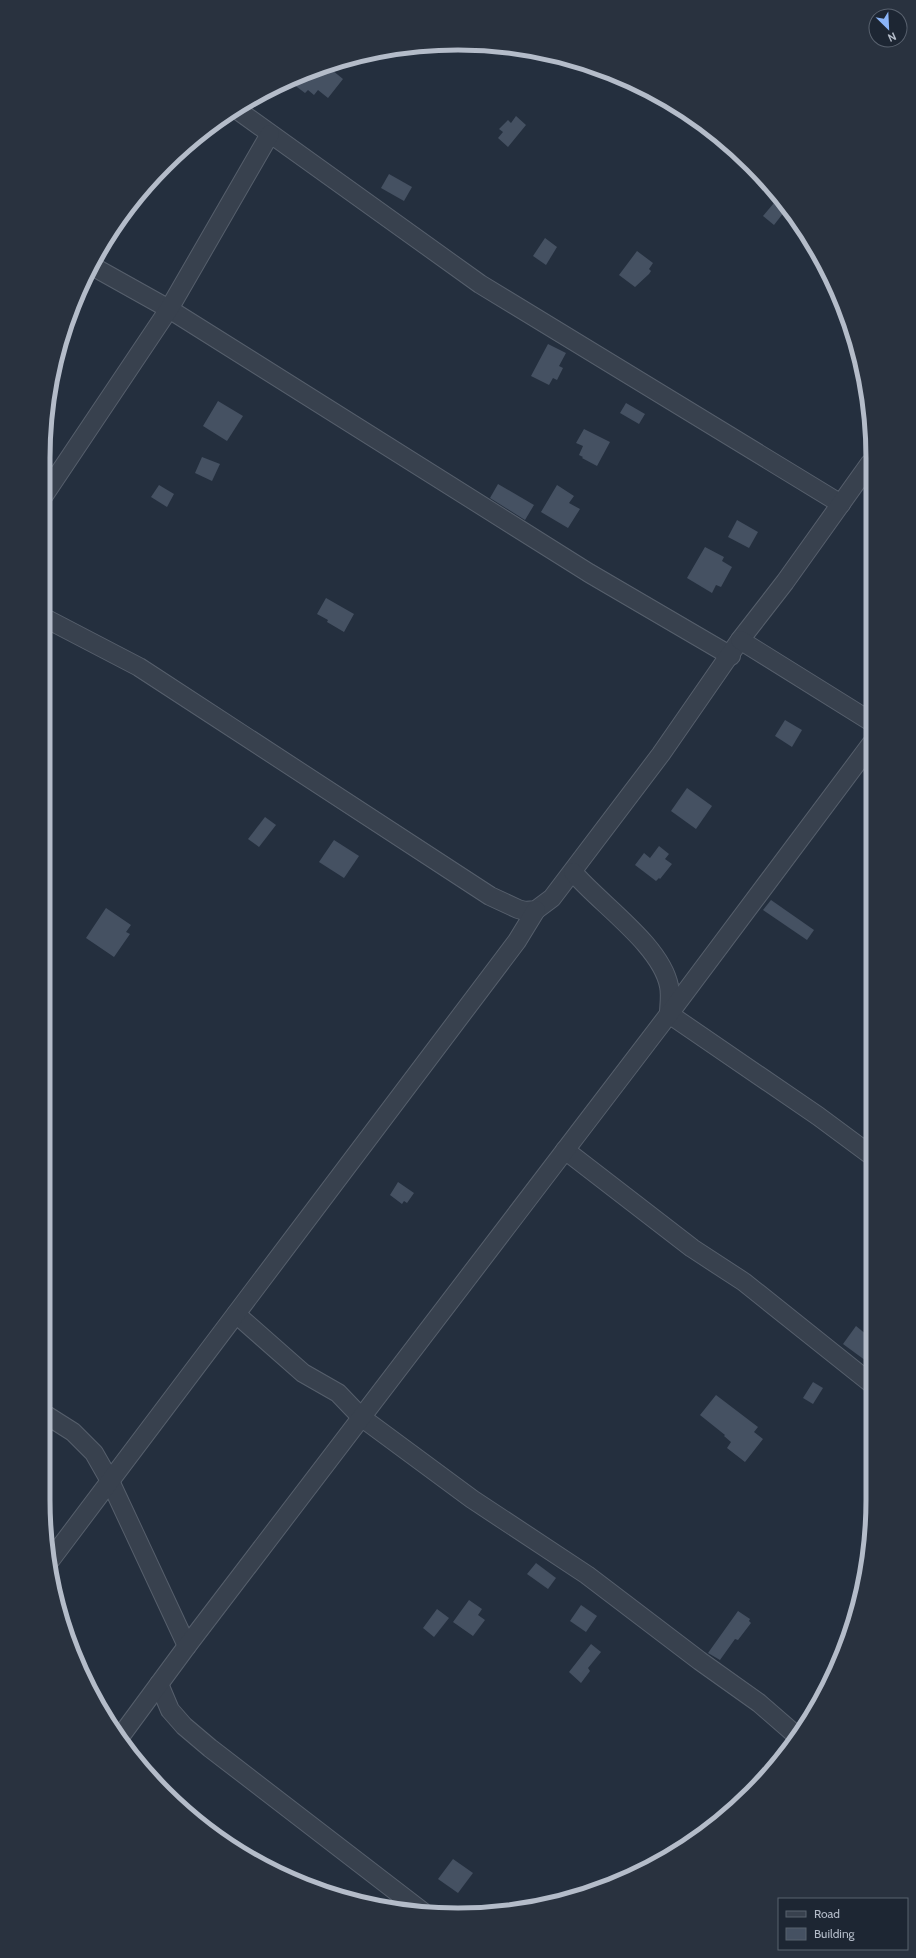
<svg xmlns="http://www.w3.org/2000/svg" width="916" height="1958" font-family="Cabin,sans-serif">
<rect width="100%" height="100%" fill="#242f3e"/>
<g fill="#455162">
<path d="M 327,66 L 343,79 L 328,98 L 318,90 L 314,95 L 308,90 L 305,93 L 293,84 L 301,74 Z"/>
<path d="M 516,116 L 526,125 L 508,147 L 498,138 L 503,132 L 499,129 L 508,120 L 511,123 Z"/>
<path d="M 389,174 L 412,187 L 404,201 L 381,188 Z"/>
<path d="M 779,197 L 788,207 L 774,225 L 763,216 Z"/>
<path d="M 545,238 L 557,247 L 546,265 L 533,256 Z"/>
<path d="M 637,251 L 653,263 L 649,269 L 651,271 L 649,274 L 635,287 L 619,275 Z"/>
<path d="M 548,344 L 566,353 L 559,366 L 563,368 L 557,380 L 553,378 L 549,385 L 531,376 Z"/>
<path d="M 218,401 L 243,416 L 227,441 L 203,426 Z"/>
<path d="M 626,403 L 645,414 L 639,424 L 620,413 Z"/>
<path d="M 584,429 L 610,442 L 597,466 L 582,458 L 583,457 L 579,455 L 583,446 L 576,443 Z"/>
<path d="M 202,457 L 220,464 L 212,481 L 195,473 Z"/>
<path d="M 498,484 L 534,505 L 525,520 L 490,498 Z"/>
<path d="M 159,485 L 174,494 L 167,507 L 151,497 Z"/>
<path d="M 557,485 L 574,496 L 569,503 L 580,509 L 568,528 L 541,512 Z"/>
<path d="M 737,520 L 758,532 L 749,548 L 728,537 Z"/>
<path d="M 705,547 L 724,557 L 722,561 L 732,567 L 721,587 L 716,585 L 712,593 L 687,578 Z"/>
<path d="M 326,598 L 354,614 L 344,632 L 327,622 L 328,620 L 317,614 Z"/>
<path d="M 785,720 L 802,730 L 792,747 L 775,736 Z"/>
<path d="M 687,788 L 712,806 L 696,829 L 671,811 Z"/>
<path d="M 265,817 L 276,825 L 259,847 L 248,839 Z"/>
<path d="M 334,840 L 359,856 L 344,878 L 319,862 Z"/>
<path d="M 659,846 L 669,854 L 665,859 L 672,864 L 660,879 L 659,878 L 656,881 L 635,865 L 644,853 L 650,858 Z"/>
<path d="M 771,900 L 814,930 L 807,940 L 763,910 Z"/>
<path d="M 106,908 L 131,925 L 126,932 L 130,934 L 114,957 L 86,938 Z"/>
<path d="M 398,1182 L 414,1193 L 407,1203 L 404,1201 L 402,1204 L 390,1195 Z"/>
<path d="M 856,1326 L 872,1339 L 873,1366 L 843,1344 Z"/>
<path d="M 813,1382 L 823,1388 L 813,1404 L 803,1398 Z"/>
<path d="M 716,1395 L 758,1427 L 754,1432 L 763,1439 L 745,1462 L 727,1448 L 731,1442 L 724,1436 L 725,1435 L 700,1415 Z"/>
<path d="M 536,1563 L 556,1578 L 548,1589 L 527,1574 Z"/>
<path d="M 469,1600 L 482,1609 L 478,1615 L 485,1620 L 473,1636 L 453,1622 Z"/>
<path d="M 581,1605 L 597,1616 L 586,1632 L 570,1621 Z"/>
<path d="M 437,1609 L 449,1618 L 434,1637 L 423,1628 Z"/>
<path d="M 738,1611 L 750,1619 L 749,1621 L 751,1623 L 738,1640 L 735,1639 L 720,1660 L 708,1653 Z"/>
<path d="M 591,1644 L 601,1652 L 588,1668 L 590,1671 L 581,1683 L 569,1672 Z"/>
<path d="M 453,1859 L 473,1873 L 458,1893 L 438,1879 Z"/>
</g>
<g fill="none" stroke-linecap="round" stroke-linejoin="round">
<g stroke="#565f6c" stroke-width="20">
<g id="street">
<path d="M 236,109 L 480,284 L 841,504"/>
<path d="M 92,266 L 169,309 L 589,573 L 731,656"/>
<path d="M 43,497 L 169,309 L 270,134"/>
<path d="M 43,617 L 139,667 L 490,896 L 518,909 L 525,911 L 536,910 L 552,898 L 661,754 L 740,640 L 785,582 L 870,463"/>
<path d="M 740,640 L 870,721"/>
<path d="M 573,872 C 600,904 661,945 669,986 C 671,995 669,1005 669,1014 L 818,1116 L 872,1156"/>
<path d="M 565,1150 L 692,1248 L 744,1282 L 873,1385"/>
<path d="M 236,1314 L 303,1373 L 338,1393 L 361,1417 L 472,1499 L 587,1575 L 700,1661 L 759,1703 L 797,1736"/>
<path d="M 43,1413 L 73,1432 L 94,1453 L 110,1481 L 187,1646"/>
<path d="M 49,1562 L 517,941 L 536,910"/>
<path d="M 159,1684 L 170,1710 L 184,1726 L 210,1748 L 423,1912"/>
<path d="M 120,1737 L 187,1646 L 669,1014 L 871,744"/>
</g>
</g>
<use href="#street" stroke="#38414e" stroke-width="18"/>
</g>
<path d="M0 0H916V1958H0ZM458 50H458A408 408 0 0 1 866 458V1500A408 408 0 0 1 458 1908H458A408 408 0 0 1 50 1500V458A408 408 0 0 1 458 50Z" fill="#29323f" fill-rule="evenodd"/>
<path fill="none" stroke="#b4bcc9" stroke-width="5" d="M458 50H458A408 408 0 0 1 866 458V1500A408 408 0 0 1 458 1908H458A408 408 0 0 1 50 1500V458A408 408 0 0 1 458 50Z"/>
<rect x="778" y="1898" width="130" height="52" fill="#1d2633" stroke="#59626f"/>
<rect x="786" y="1911" width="20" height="6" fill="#38414e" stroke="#59626f"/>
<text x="814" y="1918" font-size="12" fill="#b4bcc9">Road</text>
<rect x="786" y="1928" width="20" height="12" fill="#455162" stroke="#59626f"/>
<text x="814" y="1938" font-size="12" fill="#b4bcc9">Building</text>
<g transform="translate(888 28) rotate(156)"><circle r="19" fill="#1d2633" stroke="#59626f"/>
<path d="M0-3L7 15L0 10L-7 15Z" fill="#8ab4f8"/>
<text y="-6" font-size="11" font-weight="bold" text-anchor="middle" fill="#b4bcc9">N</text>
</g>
</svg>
